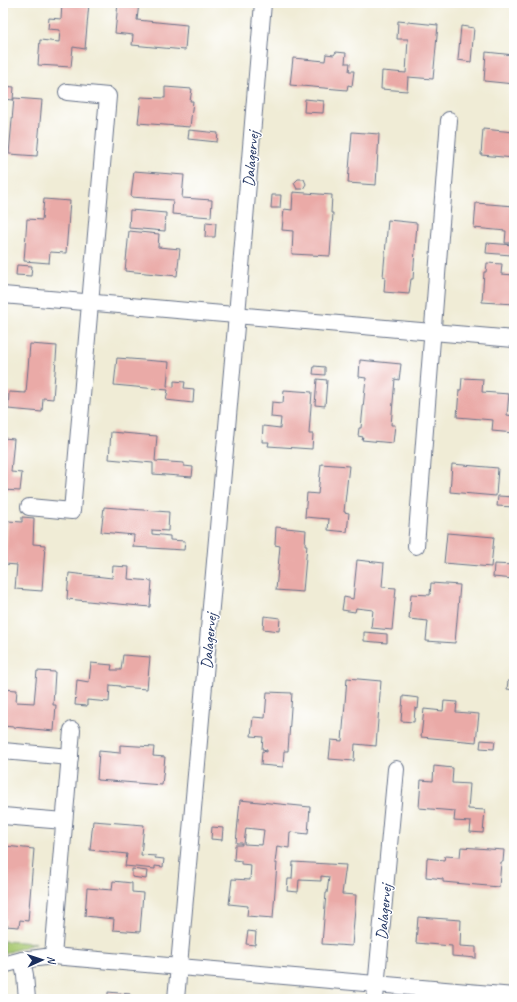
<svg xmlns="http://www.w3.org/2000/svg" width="517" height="1002" font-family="Caveat,sans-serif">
<rect width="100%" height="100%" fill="#fff"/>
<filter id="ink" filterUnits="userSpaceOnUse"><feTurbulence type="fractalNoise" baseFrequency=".025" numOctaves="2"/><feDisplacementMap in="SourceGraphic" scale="8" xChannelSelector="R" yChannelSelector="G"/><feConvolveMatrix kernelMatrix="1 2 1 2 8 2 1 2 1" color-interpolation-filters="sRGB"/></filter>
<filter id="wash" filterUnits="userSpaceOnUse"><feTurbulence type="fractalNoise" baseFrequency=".012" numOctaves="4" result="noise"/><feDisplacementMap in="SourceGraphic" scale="16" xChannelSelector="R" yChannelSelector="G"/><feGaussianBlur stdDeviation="0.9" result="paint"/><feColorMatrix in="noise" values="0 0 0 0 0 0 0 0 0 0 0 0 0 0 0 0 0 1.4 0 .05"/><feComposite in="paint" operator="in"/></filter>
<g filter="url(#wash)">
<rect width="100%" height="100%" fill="#f0ecd6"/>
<path fill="#a9c971" stroke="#627c68" d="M 3,941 L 36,943 L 3,954 Z"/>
<g id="blocks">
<g fill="#eaaaa7" fill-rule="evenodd">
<path d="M 62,3 L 89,3 L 85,49 L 73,47 L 71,67 L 38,65 L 40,40 L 59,42 L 60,30 L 48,29 L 49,18 L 61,19 Z"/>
<path d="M 118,3 L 139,3 L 137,20 L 187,25 L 185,50 L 132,45 L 133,35 L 115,33 Z"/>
<path d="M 398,21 L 438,25 L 433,79 L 408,77 L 407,91 L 381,89 L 382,71 L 406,73 L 408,39 L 397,39 Z"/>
<path d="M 461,26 L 474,28 L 471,62 L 458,60 Z"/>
<path d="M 336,52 L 346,53 L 345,63 L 350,63 L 349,71 L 354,71 L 352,86 L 348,85 L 347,90 L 290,85 L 293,58 L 325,61 L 326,54 L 334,55 Z"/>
<path d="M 486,52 L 514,55 L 514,84 L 484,81 Z"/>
<path d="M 3,86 L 14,87 L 13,100 L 3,99 Z"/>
<path d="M 165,87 L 192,89 L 190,101 L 193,101 L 190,127 L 138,123 L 141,97 L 165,98 Z"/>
<path d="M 14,98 L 42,100 L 37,156 L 9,154 Z"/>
<path d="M 305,99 L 324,101 L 323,113 L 304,112 Z"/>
<path d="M 483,129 L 514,132 L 514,158 L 481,155 Z"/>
<path d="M 189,130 L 218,133 L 217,142 L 188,139 Z"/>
<path d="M 352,132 L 379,134 L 376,185 L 348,183 Z"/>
<path d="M 134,171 L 184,175 L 182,198 L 212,200 L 211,217 L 172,214 L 173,200 L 131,197 Z"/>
<path d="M 298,179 L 304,179 L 306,184 L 303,189 L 297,189 L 294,183 Z"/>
<path d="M 293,192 L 332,195 L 331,213 L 333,213 L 330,256 L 292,254 L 293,231 L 282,230 L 284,209 L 292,210 Z"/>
<path d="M 272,195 L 281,195 L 280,208 L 271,208 Z"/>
<path d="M 44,199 L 70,201 L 66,253 L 50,252 L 49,263 L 24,261 L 27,219 L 42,220 Z"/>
<path d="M 476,203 L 514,206 L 514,243 L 505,243 L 506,231 L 474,228 Z"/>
<path d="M 130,210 L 166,213 L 165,231 L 129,228 Z"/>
<path d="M 388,220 L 417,223 L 413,279 L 411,279 L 409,294 L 384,292 L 385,277 L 383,277 Z"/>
<path d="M 206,222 L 216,223 L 215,237 L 205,237 Z"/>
<path d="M 129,231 L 159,234 L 158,247 L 180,249 L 177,276 L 125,271 Z"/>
<path d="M 487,243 L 514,245 L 514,253 L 511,253 L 511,255 L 486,253 Z"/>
<path d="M 487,263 L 502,264 L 501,274 L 514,275 L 514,304 L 482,302 L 484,272 L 486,272 Z"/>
<path d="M 17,265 L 32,266 L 31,276 L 16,275 Z"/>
<path d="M 30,344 L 57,346 L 53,399 L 43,398 L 42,412 L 8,409 L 9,392 L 26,393 Z"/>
<path d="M 117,358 L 169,362 L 167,386 L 174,387 L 174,381 L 185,382 L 184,388 L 194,389 L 193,403 L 166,400 L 168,390 L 114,385 Z"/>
<path d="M 360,360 L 401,364 L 399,380 L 395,379 L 391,425 L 395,425 L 393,443 L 362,440 L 363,437 L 358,436 L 359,428 L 361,428 L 366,378 L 359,377 Z"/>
<path d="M 314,366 L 325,367 L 325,375 L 313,374 Z"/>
<path d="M 462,378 L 483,379 L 482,392 L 509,394 L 507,415 L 514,416 L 514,433 L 492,431 L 493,420 L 457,417 L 459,390 L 461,390 Z"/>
<path d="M 317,379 L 327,380 L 325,406 L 315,405 Z"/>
<path d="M 284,390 L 312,392 L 309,434 L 313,434 L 312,449 L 268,446 L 269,442 L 262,442 L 263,426 L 280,428 L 281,418 L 271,417 L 272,402 L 283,403 Z"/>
<path d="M 111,432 L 157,436 L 155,461 L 184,463 L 184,466 L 193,467 L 192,477 L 153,474 L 153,463 L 109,459 Z"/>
<path d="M 3,438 L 14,439 L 11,472 L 22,473 L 20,491 L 3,490 Z"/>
<path d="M 321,464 L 349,466 L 344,512 L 349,513 L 347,532 L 328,530 L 329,519 L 305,517 L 307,493 L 318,494 Z"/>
<path d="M 452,464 L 498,468 L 496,496 L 450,492 Z"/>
<path d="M 498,496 L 514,497 L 514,507 L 497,506 Z"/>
<path d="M 104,507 L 169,512 L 168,531 L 152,530 L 152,534 L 170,536 L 170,540 L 185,541 L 184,550 L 133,547 L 134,535 L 101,532 Z"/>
<path d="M 22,517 L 34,518 L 33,544 L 45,545 L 42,591 L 15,589 L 17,565 L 5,564 L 8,521 L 22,522 Z"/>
<path d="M 276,527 L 306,530 L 305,545 L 307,545 L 303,592 L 276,590 L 280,546 L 275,545 Z"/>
<path d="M 447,533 L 494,537 L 491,567 L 444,563 Z"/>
<path d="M 357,560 L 384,563 L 382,587 L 396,588 L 392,630 L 371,628 L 373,610 L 356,608 L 355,612 L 342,610 L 344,597 L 353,599 Z"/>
<path d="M 494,564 L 514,565 L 514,579 L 493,577 Z"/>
<path d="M 113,566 L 129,567 L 128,579 L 152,581 L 150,607 L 67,599 L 69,573 L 112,578 Z"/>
<path d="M 431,583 L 460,585 L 455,643 L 426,641 L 428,621 L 409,619 L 411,594 L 430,595 Z"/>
<path d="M 264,616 L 280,618 L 279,631 L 263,629 Z"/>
<path d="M 364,632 L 387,634 L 387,643 L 364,641 Z"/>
<path d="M 123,655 L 150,657 L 147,689 L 120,687 L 120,686 L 110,685 L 109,702 L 87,700 L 87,706 L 75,705 L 77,680 L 89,682 L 91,663 L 112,665 L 111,670 L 121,670 Z"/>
<path d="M 37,671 L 55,672 L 53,705 L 56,705 L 54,731 L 3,726 L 3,689 L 17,690 L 16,702 L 34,703 Z"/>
<path d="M 347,678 L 381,681 L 376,746 L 355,744 L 354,761 L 329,759 L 331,740 L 342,741 Z"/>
<path d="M 508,681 L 514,681 L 514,690 L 507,689 Z"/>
<path d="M 267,692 L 292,693 L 288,751 L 284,751 L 283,767 L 261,765 L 262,751 L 267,752 L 267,750 L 262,749 L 263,737 L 251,736 L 253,717 L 265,718 Z"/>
<path d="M 403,696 L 419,698 L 418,709 L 415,708 L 414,722 L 401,721 Z"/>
<path d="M 444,701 L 457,702 L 456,712 L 479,714 L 476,742 L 421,737 L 424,709 L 443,711 Z"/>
<path d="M 481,740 L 495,741 L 494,749 L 480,748 Z"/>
<path d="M 120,745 L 154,747 L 153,756 L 165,757 L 162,785 L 97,780 L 99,751 L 120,753 Z"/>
<path d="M 434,766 L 453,768 L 452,783 L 470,784 L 468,809 L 485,810 L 483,833 L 470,832 L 471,822 L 454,821 L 455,811 L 419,808 L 421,780 L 433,781 Z"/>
<path d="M 240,800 L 310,807 L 308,834 L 290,832 L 289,848 L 277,846 L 275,863 L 277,863 L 273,918 L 247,916 L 248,906 L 229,904 L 232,879 L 250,880 L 251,865 L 241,864 L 241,861 L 234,860 L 235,845 L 242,845 L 242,843 L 236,843 ZM 246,828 L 264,830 L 262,845 L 244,844 Z"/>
<path d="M 93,821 L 144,825 L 141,855 L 156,856 L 155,858 L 164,859 L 163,867 L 155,866 L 155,869 L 125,866 L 127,854 L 90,850 Z"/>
<path d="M 212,827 L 223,828 L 222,840 L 211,839 Z"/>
<path d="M 5,846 L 34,849 L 28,921 L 20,920 L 19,927 L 5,926 L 6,919 L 3,918 L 3,856 L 4,856 Z"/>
<path d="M 461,847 L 504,850 L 503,862 L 501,862 L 499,887 L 443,882 L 443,879 L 426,877 L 427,858 L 444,860 L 445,856 L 460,857 Z"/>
<path d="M 293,862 L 346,865 L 342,894 L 356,895 L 352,946 L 322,944 L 326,893 L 327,893 L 329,877 L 321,876 L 321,881 L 299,880 L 298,892 L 287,891 L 288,879 L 292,879 Z"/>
<path d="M 132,869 L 147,871 L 146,879 L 132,877 Z"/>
<path d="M 113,881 L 132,883 L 132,892 L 143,893 L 140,932 L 113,930 L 114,919 L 85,916 L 87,888 L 112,890 Z"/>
<path d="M 418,917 L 461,920 L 460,946 L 476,947 L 476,958 L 452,956 L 452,946 L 416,943 Z"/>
<path d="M 248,931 L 256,932 L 255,945 L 246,944 Z"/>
<path d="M 108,992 L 130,994 L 130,999 L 108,999 Z"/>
</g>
</g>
</g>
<g filter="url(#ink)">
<use href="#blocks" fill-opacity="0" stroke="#667188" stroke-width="1"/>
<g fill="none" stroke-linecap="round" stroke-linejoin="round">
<g stroke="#667188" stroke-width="18">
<g id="minor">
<path d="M 3,295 L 514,339"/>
<path d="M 29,507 L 72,511 L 108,96 L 67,92"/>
<path d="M 416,546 L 449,120"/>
<path d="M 3,751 L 70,757"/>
<path d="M 3,816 L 64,821"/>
<path d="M 53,956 L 72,730"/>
<path d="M 22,960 L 25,975 L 27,999"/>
<path d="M 3,965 L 22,960 L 53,956 L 514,996"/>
<path d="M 176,999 L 237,315 L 263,3"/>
<path d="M 375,999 L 396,769"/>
</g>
</g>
<use href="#minor" stroke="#fff" stroke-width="16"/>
</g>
</g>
<g text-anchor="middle" stroke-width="3" stroke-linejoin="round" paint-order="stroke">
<g font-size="16" fill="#1b2f5e" stroke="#fff">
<text transform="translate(250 159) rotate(-85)" y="6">Dalagervej</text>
<text transform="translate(208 641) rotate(-85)" y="6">Dalagervej</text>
<text transform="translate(383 912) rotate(-85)" y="6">Dalagervej</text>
</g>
</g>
<rect width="517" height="1002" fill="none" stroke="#fff" stroke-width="16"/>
<g transform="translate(42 960) rotate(87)" stroke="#ffffff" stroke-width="3" paint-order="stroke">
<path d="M0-3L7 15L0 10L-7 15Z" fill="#1b2f5e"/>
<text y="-6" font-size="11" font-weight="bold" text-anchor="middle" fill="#1b2f5e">N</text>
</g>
</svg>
